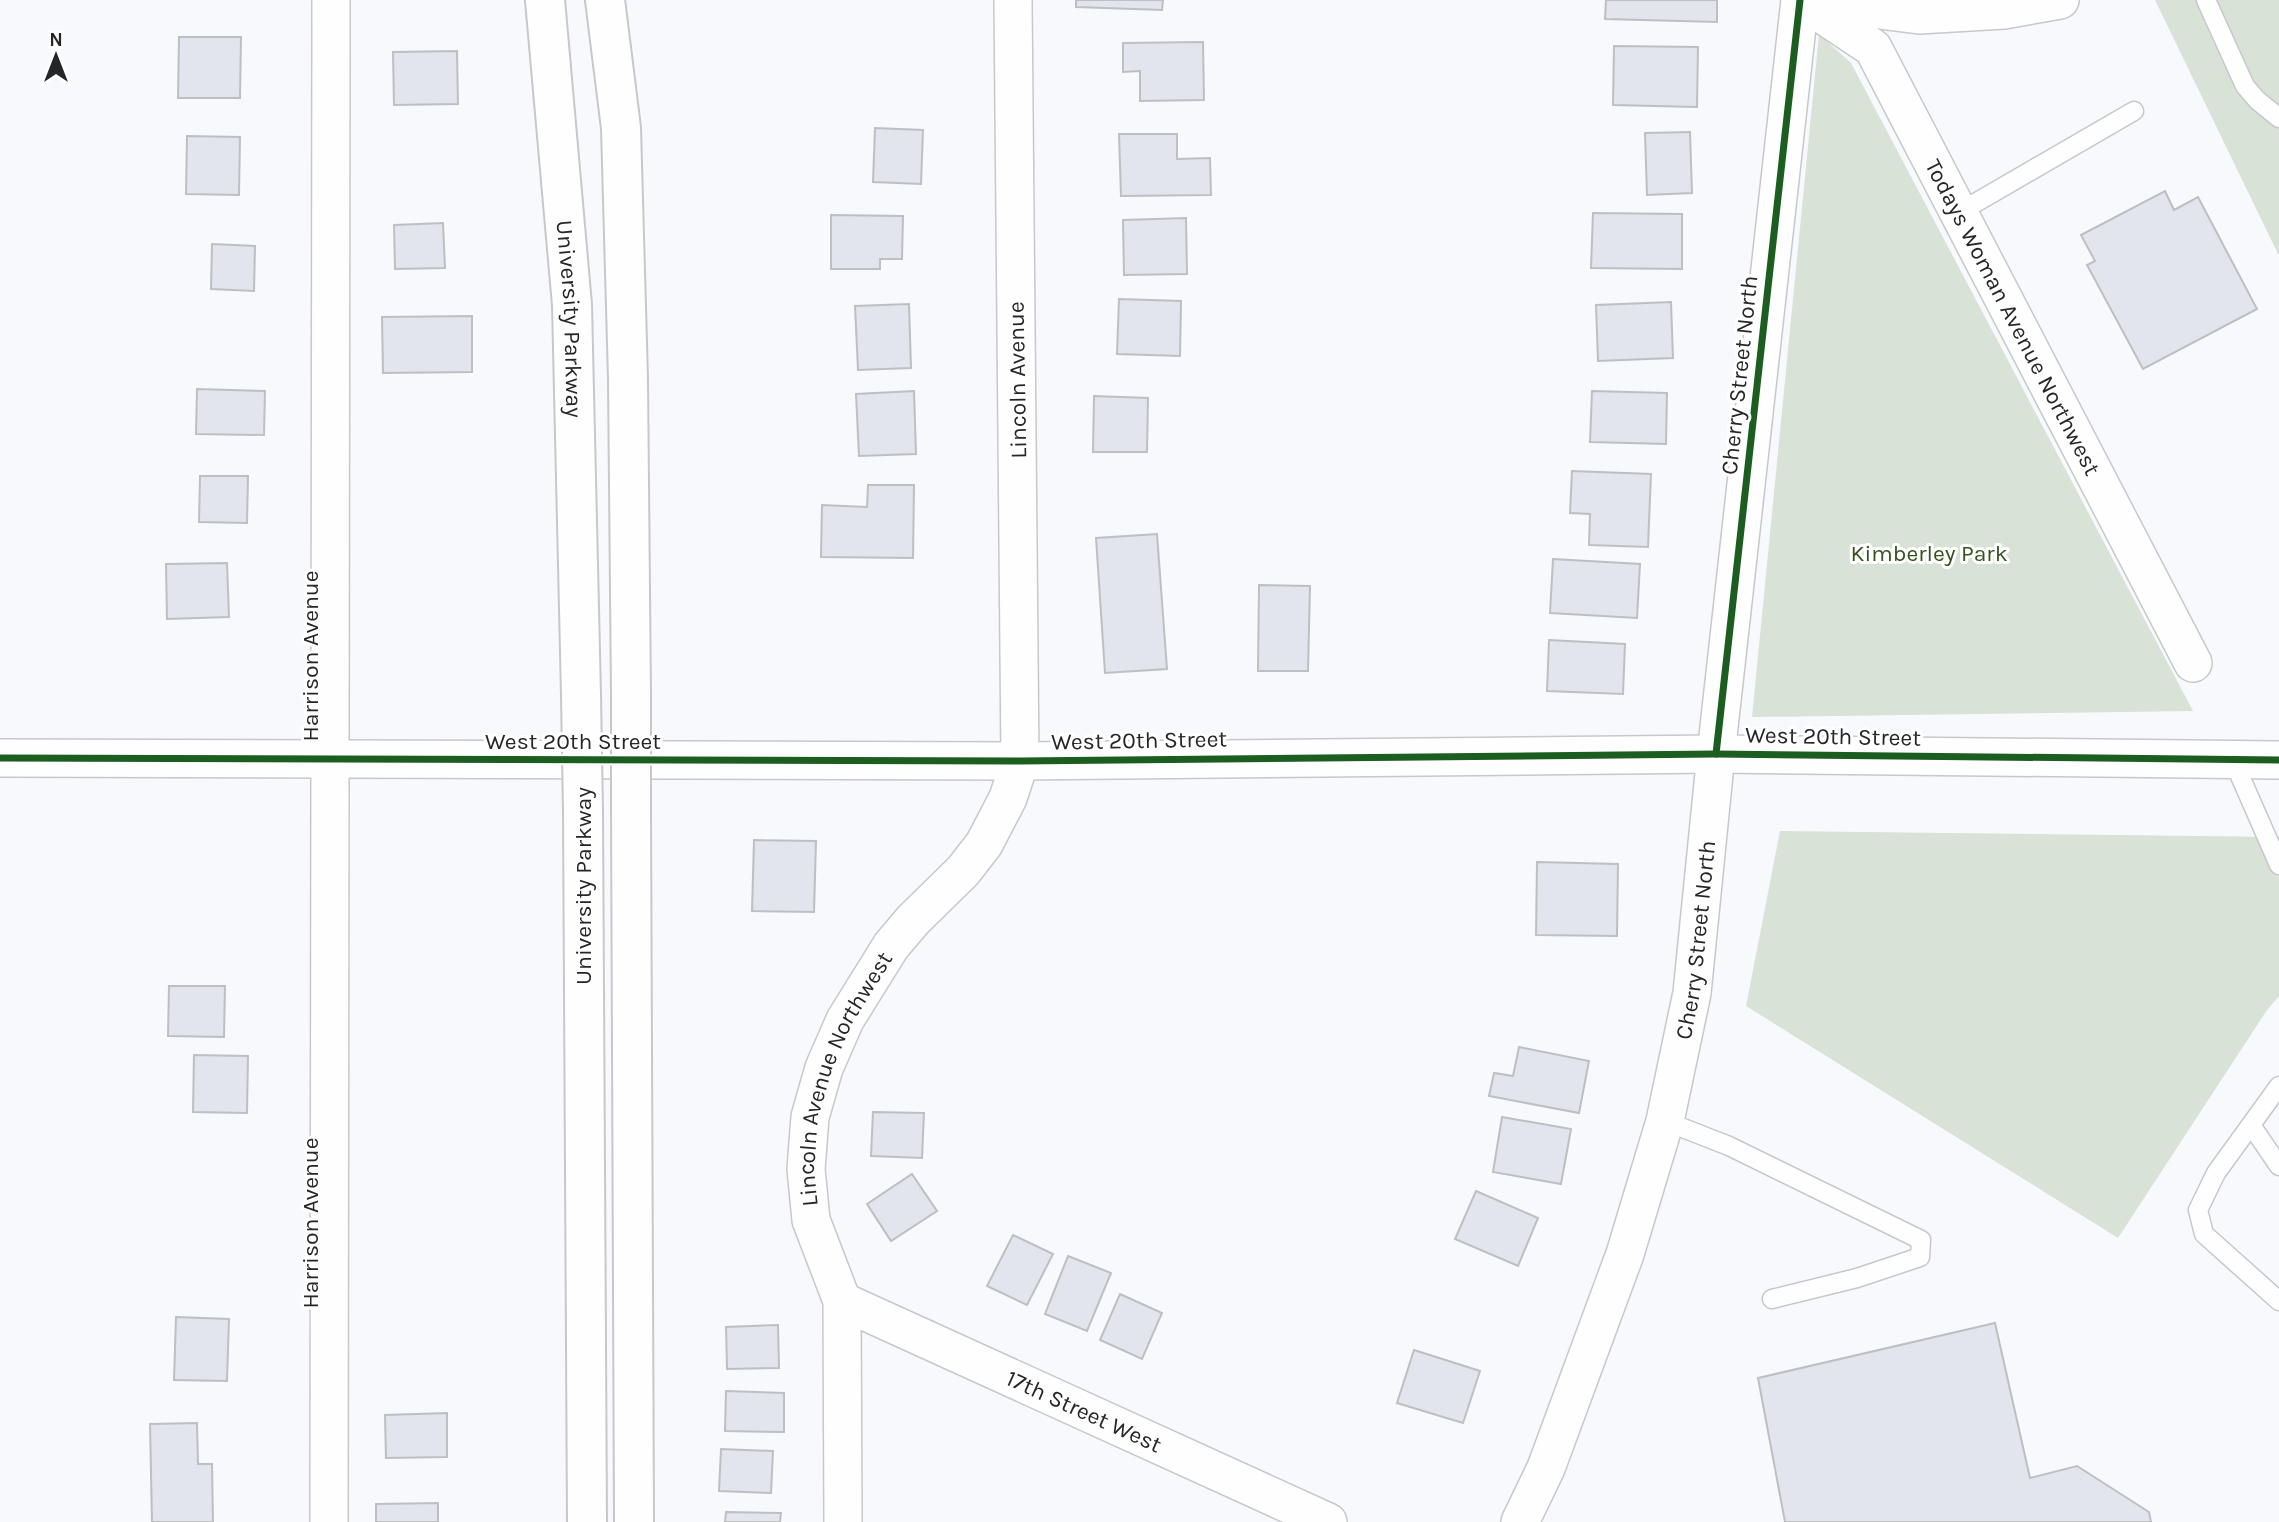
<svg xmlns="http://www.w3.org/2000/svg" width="2279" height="1522" font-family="Karla,sans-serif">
<rect width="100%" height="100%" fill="#f8f9fc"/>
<g fill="#d9e2d6">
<path d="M 2155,0 L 2279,0 L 2279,256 Z"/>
<path d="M 1819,34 L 1851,63 L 2193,711 L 1752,717 Z"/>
<path d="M 1780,831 L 2279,837 L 2279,996 L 2267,1010 L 2118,1238 L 1746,1006 Z"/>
</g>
<g fill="#e2e4ee" stroke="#bebfc1" stroke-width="2">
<path d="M 1076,0 L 1163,0 L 1162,10 L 1076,7 Z"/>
<path d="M 1606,0 L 1717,0 L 1717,22 L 1605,19 Z"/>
<path d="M 179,37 L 241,37 L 240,98 L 178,98 Z"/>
<path d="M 1203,42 L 1204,100 L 1140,101 L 1140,71 L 1123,72 L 1123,43 Z"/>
<path d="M 1614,46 L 1698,47 L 1697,107 L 1613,105 Z"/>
<path d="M 457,51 L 458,104 L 394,105 L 393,52 Z"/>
<path d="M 875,128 L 923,130 L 921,184 L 873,182 Z"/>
<path d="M 1690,132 L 1692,193 L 1647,195 L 1645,133 Z"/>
<path d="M 1119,134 L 1177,134 L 1177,159 L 1210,158 L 1211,195 L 1121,196 Z"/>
<path d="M 187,136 L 240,137 L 239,195 L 186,194 Z"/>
<path d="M 2165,191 L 2174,210 L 2198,197 L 2257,309 L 2143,369 L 2087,265 L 2095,261 L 2081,235 Z"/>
<path d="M 1593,213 L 1682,214 L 1682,269 L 1591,268 Z"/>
<path d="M 831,215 L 903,216 L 902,259 L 880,259 L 880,269 L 831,269 Z"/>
<path d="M 1186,218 L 1187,274 L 1124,275 L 1123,220 Z"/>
<path d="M 443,223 L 445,268 L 395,269 L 394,225 Z"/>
<path d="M 212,244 L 255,246 L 254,291 L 211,289 Z"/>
<path d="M 1119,299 L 1181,301 L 1180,356 L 1117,354 Z"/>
<path d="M 1671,302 L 1673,358 L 1598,361 L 1596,305 Z"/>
<path d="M 909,304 L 911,368 L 858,370 L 855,306 Z"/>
<path d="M 472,316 L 472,372 L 383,373 L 382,317 Z"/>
<path d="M 197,389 L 265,391 L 264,435 L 196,434 Z"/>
<path d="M 914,391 L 916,454 L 859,456 L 856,394 Z"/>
<path d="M 1592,391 L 1667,393 L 1666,444 L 1590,442 Z"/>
<path d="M 1094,396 L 1148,398 L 1147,452 L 1093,452 Z"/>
<path d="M 1572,471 L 1651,474 L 1648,547 L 1589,545 L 1590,514 L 1570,513 Z"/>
<path d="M 200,476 L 248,476 L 247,523 L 199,522 Z"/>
<path d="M 868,485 L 914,485 L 913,558 L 821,557 L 822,505 L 867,507 Z"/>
<path d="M 1157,534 L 1167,669 L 1105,673 L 1096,538 Z"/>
<path d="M 1553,559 L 1640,564 L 1637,618 L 1550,613 Z"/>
<path d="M 227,563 L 229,617 L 167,619 L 166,564 Z"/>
<path d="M 1259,585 L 1310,586 L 1308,671 L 1258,671 Z"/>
<path d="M 1549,640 L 1625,644 L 1623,694 L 1547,691 Z"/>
<path d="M 754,840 L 816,841 L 814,912 L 752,911 Z"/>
<path d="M 1537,862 L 1618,864 L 1617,936 L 1536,935 Z"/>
<path d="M 169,986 L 225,986 L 224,1037 L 168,1036 Z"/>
<path d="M 1519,1047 L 1589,1061 L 1579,1113 L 1489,1096 L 1494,1073 L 1513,1076 Z"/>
<path d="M 194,1055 L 248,1056 L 247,1113 L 193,1112 Z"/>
<path d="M 873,1112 L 924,1113 L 922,1158 L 871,1156 Z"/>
<path d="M 1502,1117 L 1571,1129 L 1561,1184 L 1493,1172 Z"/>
<path d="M 912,1174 L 937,1211 L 891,1241 L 867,1204 Z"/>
<path d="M 1476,1191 L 1538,1218 L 1518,1266 L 1455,1239 Z"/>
<path d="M 1013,1235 L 1053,1254 L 1027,1305 L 987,1286 Z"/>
<path d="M 1068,1256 L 1111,1273 L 1087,1331 L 1045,1314 Z"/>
<path d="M 1120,1294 L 1162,1313 L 1142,1359 L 1100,1340 Z"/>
<path d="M 176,1317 L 229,1319 L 227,1381 L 174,1380 Z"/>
<path d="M 1995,1323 L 2030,1478 L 2077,1466 L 2149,1512 L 2151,1522 L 1785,1522 L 1758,1378 Z"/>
<path d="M 778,1325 L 779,1368 L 727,1369 L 726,1327 Z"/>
<path d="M 1414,1350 L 1480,1371 L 1463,1423 L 1397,1403 Z"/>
<path d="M 726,1391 L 784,1393 L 784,1432 L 725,1431 Z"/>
<path d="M 447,1413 L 447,1457 L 386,1458 L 385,1415 Z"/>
<path d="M 197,1423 L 198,1464 L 212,1464 L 213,1522 L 152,1522 L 150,1424 Z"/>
<path d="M 721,1449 L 773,1451 L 771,1493 L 719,1491 Z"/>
<path d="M 438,1503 L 438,1522 L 376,1522 L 376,1504 Z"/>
<path d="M 726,1512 L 781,1513 L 780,1522 L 725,1522 Z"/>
</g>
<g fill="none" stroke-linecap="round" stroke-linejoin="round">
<g stroke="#c7c8ca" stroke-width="21">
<g id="service">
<path d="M 2206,0 L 2245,86 L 2257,100 L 2279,118"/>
<path d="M 1958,213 L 2134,111"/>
<path d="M 2233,760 L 2279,865"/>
<path d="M 2279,1086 L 2216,1173 L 2198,1210 L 2204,1234 L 2279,1301"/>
<path d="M 1665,1121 L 1729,1146 L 1921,1240 L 1920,1257 L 1857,1278 L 1772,1299"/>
<path d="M 2251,1125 L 2279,1166"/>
</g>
</g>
<g stroke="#c7c8ca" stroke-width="40">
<g id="minor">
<path id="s1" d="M 1801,0 L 1873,48 L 2193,663"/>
<path d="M 1808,1 L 1919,15 L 2004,10 L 2060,0"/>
<path d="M 0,758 L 1020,761 L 1716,754 L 2279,760"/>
<path id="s2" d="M 842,1301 L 1328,1522"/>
<path d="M 329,1522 L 331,0"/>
<path id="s3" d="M 843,1522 L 842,1301 L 811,1220 L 806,1169 L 810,1117 L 824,1068 L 845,1020 L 891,946 L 913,920 L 963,871 L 984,844 L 1008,798 L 1020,761 L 1013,0"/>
<path id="s4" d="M 1520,1522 L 1546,1468 L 1625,1254 L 1665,1121 L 1692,993 L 1716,754 L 1800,0"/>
</g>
</g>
<g stroke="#c7c8ca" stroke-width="42">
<g id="primary">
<path id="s5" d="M 545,0 L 572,305 L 581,695"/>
<path d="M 605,0 L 621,128 L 628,379 L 631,695"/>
<path d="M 631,812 L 634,1522"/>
<path d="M 583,813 L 587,1522"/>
</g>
</g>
<use href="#service" stroke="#fefeff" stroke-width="18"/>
<use href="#minor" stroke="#fefeff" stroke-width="37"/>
<use href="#primary" stroke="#fefeff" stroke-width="38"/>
<g stroke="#c7c8ca" stroke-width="42" stroke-linecap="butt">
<g id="primary-bridge">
<path d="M 581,695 L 583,813"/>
<path d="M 631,695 L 631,812"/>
</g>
</g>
<use href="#primary-bridge" stroke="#fefeff" stroke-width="38"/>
<g stroke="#fff" stroke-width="11">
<g id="cycleway">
<path d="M 1716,754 L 1800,0"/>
<path d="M 0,758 L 1020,761 L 1716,754 L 2279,760"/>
</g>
</g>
<use href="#cycleway" stroke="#1b5e20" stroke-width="7"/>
</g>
<g text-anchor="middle" stroke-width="6" stroke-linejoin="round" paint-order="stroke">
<g font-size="23" fill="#252628" stroke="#fff">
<text dy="8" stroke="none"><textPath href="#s1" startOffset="390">Todays Woman Avenue Northwest</textPath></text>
<text dy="8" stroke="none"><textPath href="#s5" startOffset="320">University Parkway</textPath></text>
<text transform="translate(1739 375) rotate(-84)" y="8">Cherry Street North</text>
<text transform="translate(1017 380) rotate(-91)" y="8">Lincoln Avenue</text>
<text transform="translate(310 656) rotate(-90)" y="8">Harrison Avenue</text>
<text transform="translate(1833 736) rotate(1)" y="8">West 20th Street</text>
<text transform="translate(1139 740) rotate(-1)" y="8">West 20th Street</text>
<text x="573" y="749">West 20th Street</text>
<text transform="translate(583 886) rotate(-90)" y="8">University Parkway</text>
<text dy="8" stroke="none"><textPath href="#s4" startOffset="611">Cherry Street North</textPath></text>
<text dy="8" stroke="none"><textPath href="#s3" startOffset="457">Lincoln Avenue Northwest</textPath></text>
<text transform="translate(310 1223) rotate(-90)" y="8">Harrison Avenue</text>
<text dy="8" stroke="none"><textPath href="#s2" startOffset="266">17th Street West</textPath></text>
</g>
<g font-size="23" fill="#34531d" stroke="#fff">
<text x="1929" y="561">Kimberley Park</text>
</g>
</g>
<g transform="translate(56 56)" stroke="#ffffff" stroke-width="5" paint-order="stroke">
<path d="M0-5L12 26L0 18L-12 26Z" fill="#252628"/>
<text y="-10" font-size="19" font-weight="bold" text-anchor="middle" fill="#252628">N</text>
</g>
</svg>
